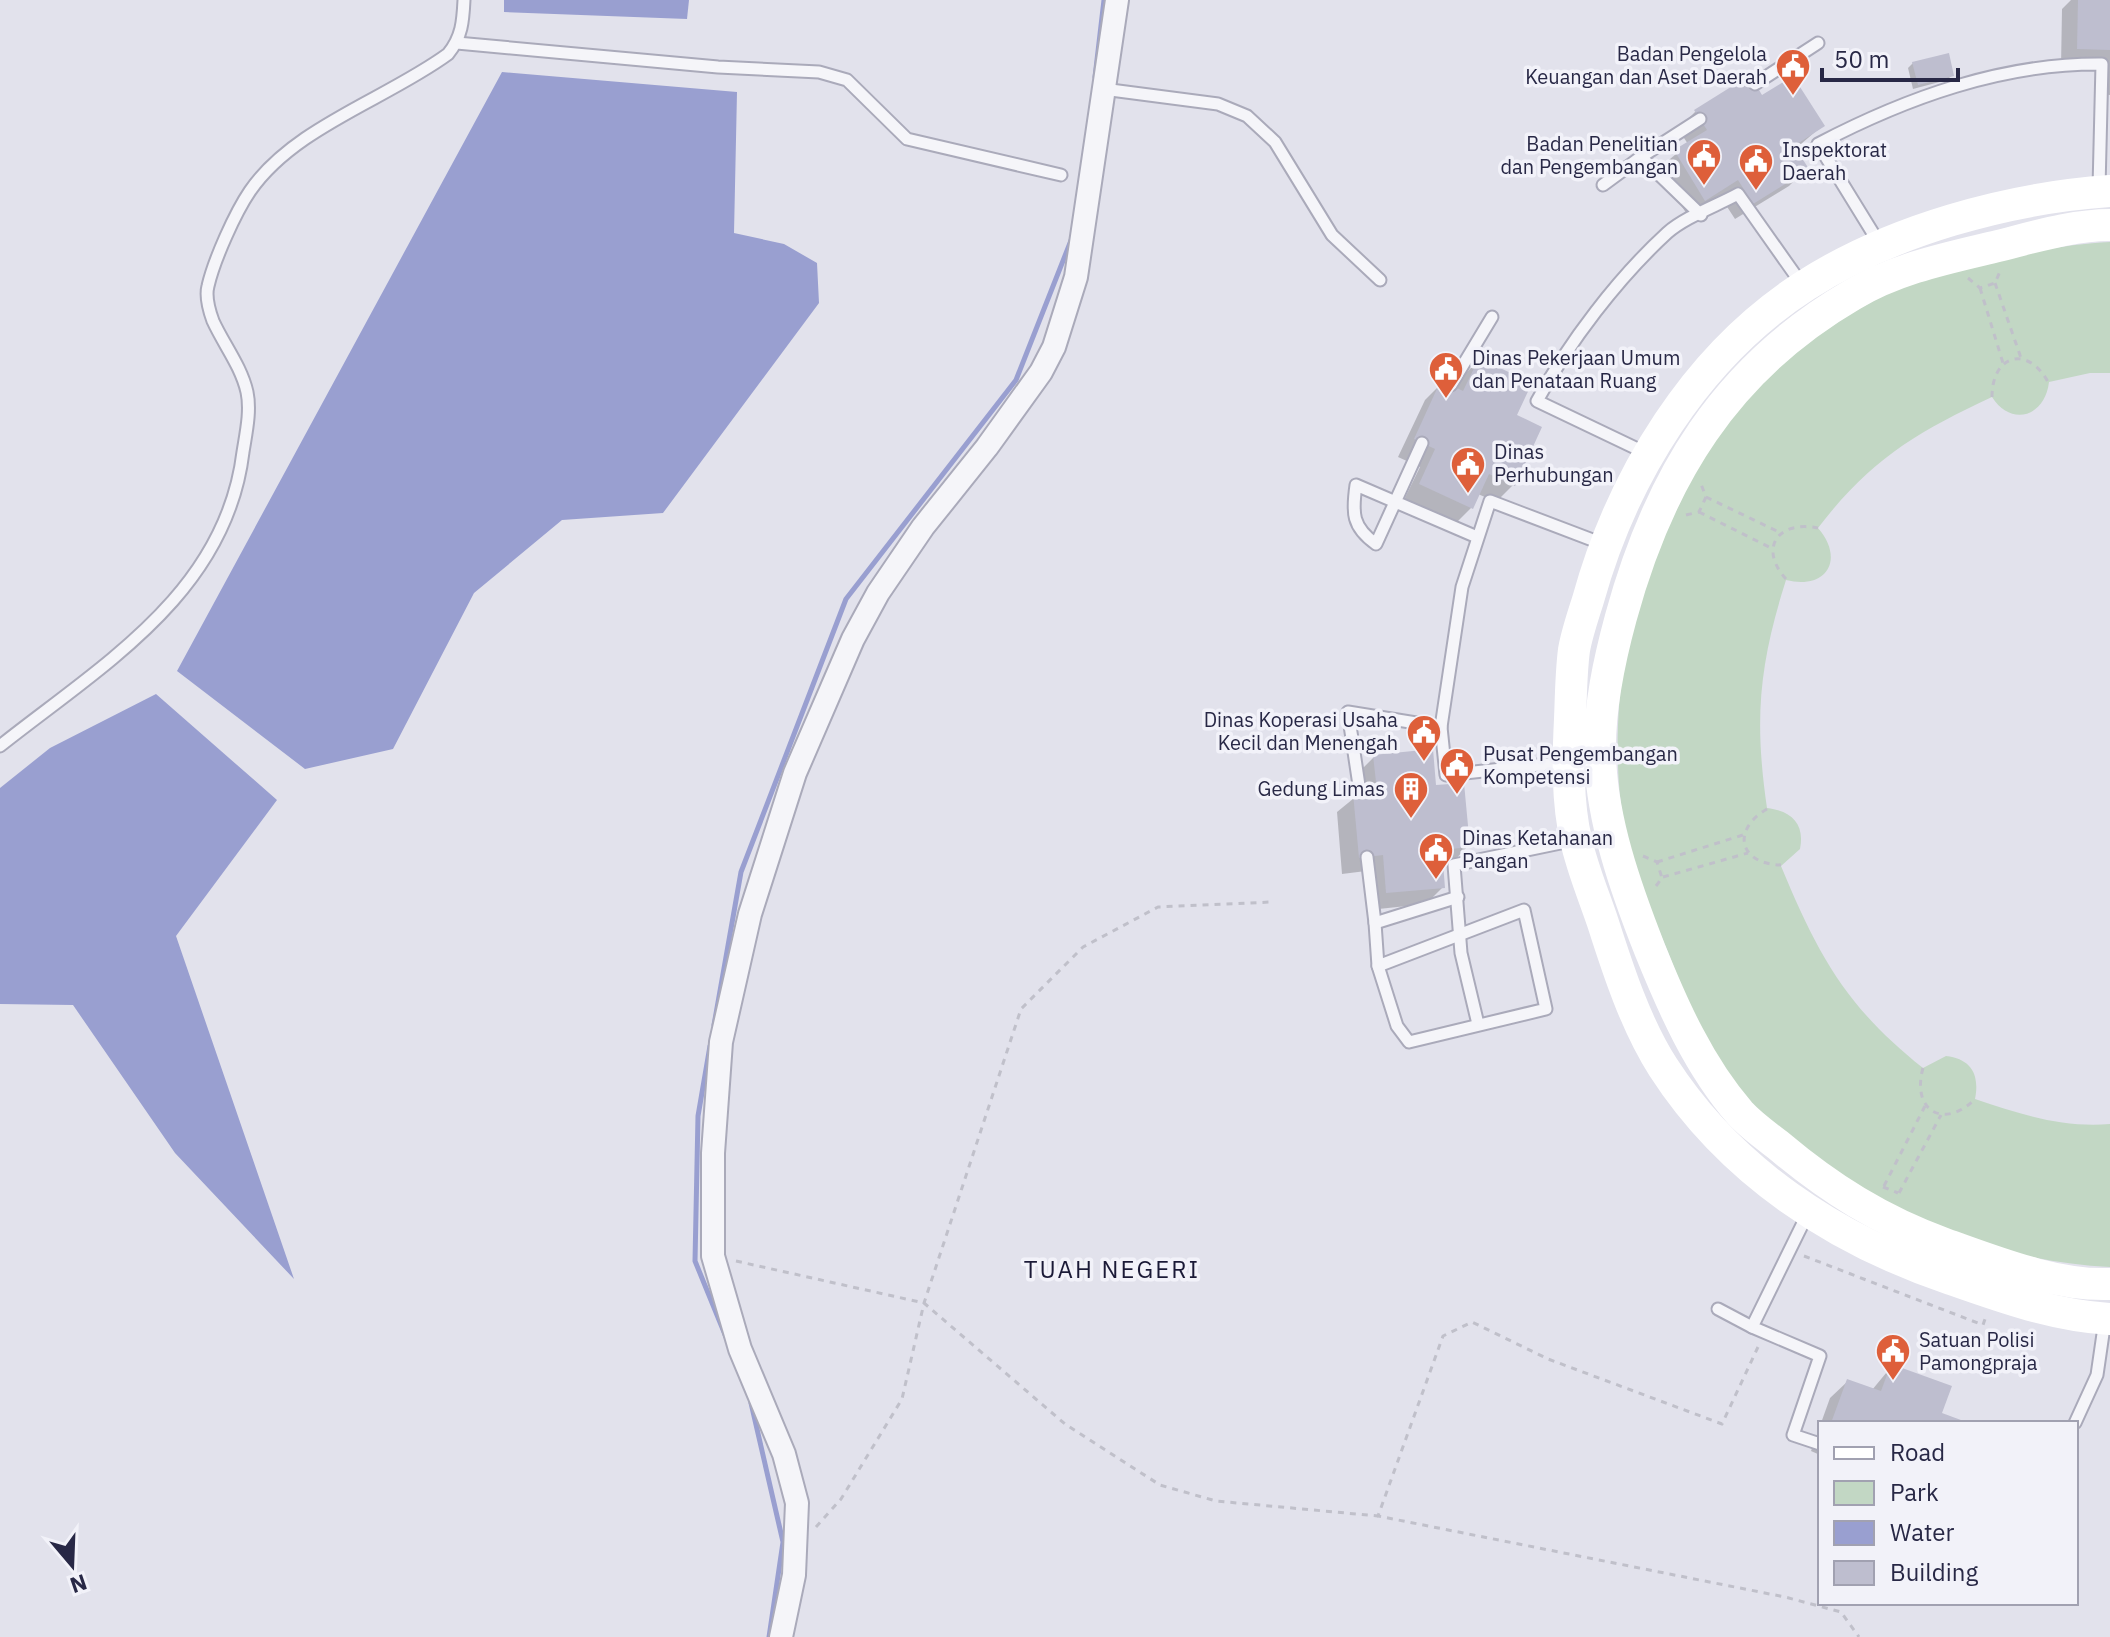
<svg xmlns="http://www.w3.org/2000/svg" width="2110" height="1637" font-family="'IBM Plex Sans',sans-serif">
<rect width="100%" height="100%" fill="#e2e2ec"/>
<path fill="#c2d7c4" d="M 2110,242 L 2110,373 L 2090,373 L 2049,382 C 2045,417 2011,427 1992,397 C 1915,433 1870,460 1818,528 C 1845,559 1827,590 1786,580 C 1759,665 1754,719 1767,808 C 1792,811 1805,824 1800,849 L 1781,866 C 1818,955 1846,1007 1923,1068 L 1946,1056 C 1971,1059 1980,1074 1975,1099 C 2020,1114 2062,1128 2110,1124 L 2110,1267 C 1976,1261 1828,1194 1740,1092 C 1706,1052 1687,1000 1668,952 C 1649,907 1632,864 1623,817 C 1611,750 1620,646 1642,582 C 1651,555 1667,528 1680,503 C 1687,487 1694,468 1704,453 C 1742,393 1804,340 1866,305 C 1928,269 2038,246 2110,242 Z"/>
<g fill="#999fd0">
<path d="M 504,0 L 689,0 L 687,19 L 504,12 Z"/>
<path d="M 502,72 L 737,92 L 734,233 L 784,244 L 817,263 L 819,303 L 663,513 L 562,520 L 474,593 L 393,749 L 305,769 L 177,671 Z"/>
<path d="M 156,694 L 277,800 L 176,936 L 294,1279 L 175,1153 L 73,1005 L 0,1004 L 0,788 L 50,748 Z"/>
</g>
<g fill="#0003">
<path d="M 2071,0 L 2110,0 L 2110,95 L 2098,94 L 2099,66 L 2061,66 L 2062,9 Z"/>
<path d="M 1913,63 L 1952,75 L 1947,80 L 1913,89 L 1908,68 Z"/>
<path d="M 1762,98 L 1822,126 L 1794,150 L 1806,169 L 1789,186 L 1735,219 L 1720,196 L 1688,216 L 1658,169 L 1688,144 L 1678,129 L 1695,112 Z"/>
<path d="M 1479,360 L 1514,416 L 1513,485 L 1496,502 L 1478,494 L 1471,508 L 1454,525 L 1403,502 L 1420,467 L 1398,457 L 1425,400 L 1442,383 L 1456,389 L 1462,377 Z"/>
<path d="M 1374,757 L 1434,787 L 1468,846 L 1451,864 L 1441,864 L 1443,887 L 1426,904 L 1369,910 L 1366,871 L 1342,874 L 1337,812 L 1359,794 L 1357,774 Z"/>
<path d="M 1891,1367 L 1940,1414 L 1965,1423 L 1821,1423 L 1830,1398 L 1848,1381 L 1872,1390 Z"/>
<path d="M 1820,1426 L 1820,1455 L 1811,1451 Z"/>
</g>
<g fill="none" stroke-linecap="round" stroke-linejoin="round">
<g stroke="#999fd0" stroke-width="5">
<path d="M 1095,77 L 1104,0"/>
<path d="M 714,1025 L 741,872 L 846,599 L 1016,380 L 1072,238"/>
<path d="M 710,1046 L 698,1116 L 695,1261 L 726,1337"/>
<path d="M 751,1403 L 783,1542 L 769,1637"/>
</g>
</g>
<g fill="#bebecf">
<path d="M 2078,0 L 2110,0 L 2110,50 L 2077,49 Z"/>
<path d="M 1949,53 L 1954,76 L 1918,85 L 1912,62 Z"/>
<path d="M 1750,75 L 1762,95 L 1793,76 L 1825,126 L 1794,146 L 1809,169 L 1753,204 L 1738,180 L 1705,201 L 1674,150 L 1707,130 L 1694,110 Z"/>
<path d="M 1479,358 L 1532,383 L 1517,415 L 1542,427 L 1515,486 L 1489,474 L 1473,509 L 1419,484 L 1435,449 L 1414,439 L 1441,380 L 1463,391 Z"/>
<path d="M 1433,749 L 1436,785 L 1464,783 L 1470,847 L 1442,850 L 1445,888 L 1386,893 L 1383,855 L 1359,858 L 1353,793 L 1377,791 L 1373,755 Z"/>
<path d="M 1891,1364 L 1952,1386 L 1942,1413 L 1969,1423 L 1831,1423 L 1847,1379 L 1881,1391 Z"/>
</g>
<g fill="none" stroke-linecap="round" stroke-linejoin="round">
<g stroke="#aaaaba" stroke-width="15">
<g id="lane">
<path d="M 457,43 L 718,67 L 819,72 L 847,80 L 907,139 L 1061,175"/>
<path d="M 1755,84 L 1818,43"/>
<path d="M 1103,89 L 1218,104 L 1247,116 L 1275,142 L 1332,235 L 1380,280"/>
<path d="M 1641,157 L 1700,119"/>
<path d="M 1603,185 L 1641,157 L 1701,215"/>
<path d="M 1879,243 L 1818,144 C 1906,98 2002,63 2102,64 L 2099,188"/>
<path d="M 1451,385 L 1492,317"/>
<path d="M 1422,443 L 1376,544 C 1352,527 1352,513 1356,485 L 1477,537"/>
<path d="M 1648,454 L 1537,401 C 1569,342 1618,278 1667,233 C 1685,217 1716,206 1738,194 L 1803,286"/>
<path d="M 1441,727 L 1462,587 L 1490,501 L 1603,544"/>
<path d="M 0,746 C 102,665 226,593 243,452 C 246,433 251,411 247,392 C 241,366 224,345 213,321 C 209,310 205,297 208,286 C 214,260 235,213 250,191 C 294,127 387,99 448,54 C 462,37 463,21 464,0"/>
<path d="M 1360,792 L 1348,712 L 1441,727 L 1446,775 L 1567,762"/>
<path d="M 1367,857 L 1375,923"/>
<path d="M 1524,910 L 1546,1009 L 1409,1042 L 1397,1026 L 1378,966 Z"/>
<path d="M 1378,966 L 1375,923 L 1458,897"/>
<path d="M 1478,1024 L 1461,953 L 1454,865 L 1575,840"/>
<path d="M 1807,1215 L 1752,1327 L 1820,1356 L 1793,1435 L 1820,1444"/>
<path d="M 1718,1309 L 1752,1327"/>
<path d="M 2075,1423 L 2097,1375 L 2105,1320"/>
</g>
</g>
<g stroke="#aaaaba" stroke-width="26">
<path id="street" d="M 781,1637 L 794,1575 L 797,1503 L 784,1454 L 740,1349 L 713,1256 L 713,1153 L 721,1042 L 750,914 L 795,773 L 853,639 L 878,593 L 923,527 L 987,447 L 1041,372 L 1054,347 L 1076,277 L 1117,0"/>
</g>
<g stroke="#c0c0ca" stroke-width="3" stroke-dasharray="6 6" stroke-linecap="butt">
<path d="M 1968,278 L 1980,288 L 1995,283 L 2001,269"/>
<path d="M 1995,283 L 2021,358"/>
<path d="M 1980,288 L 2003,363"/>
<path d="M 1992,397 C 1992,354 2028,345 2048,382"/>
<path d="M 1706,497 L 1781,533"/>
<path d="M 1699,512 L 1773,549"/>
<path d="M 1686,515 L 1699,512 L 1706,497 L 1701,484"/>
<path d="M 1786,579 C 1758,548 1778,520 1818,528"/>
<path d="M 1767,809 C 1731,830 1739,864 1781,865"/>
<path d="M 1643,856 L 1657,862 L 1662,878 L 1653,890"/>
<path d="M 1657,862 L 1743,835"/>
<path d="M 1663,877 L 1748,853"/>
<path d="M 1923,1068 C 1911,1111 1944,1130 1975,1099"/>
<path d="M 1884,1186 L 1925,1106"/>
<path d="M 1883,1187 L 1898,1193"/>
<path d="M 1899,1193 L 1941,1115"/>
<path d="M 1804,1256 L 1983,1325 L 1986,1316"/>
<path d="M 736,1261 L 924,1303 L 1065,1424 L 1160,1485 L 1216,1501 L 1378,1516"/>
<path d="M 1758,1347 L 1722,1424 L 1548,1359 L 1472,1322 L 1443,1336 L 1378,1516 L 1785,1597 L 1841,1612 L 1859,1637"/>
<path d="M 816,1527 L 841,1499 L 902,1399 L 924,1303 L 1021,1009 L 1083,947 L 1158,907 L 1271,902"/>
</g>
<use href="#lane" stroke="#f5f5f9" stroke-width="11"/>
<use href="#street" stroke="#f5f5f9" stroke-width="22"/>
<g stroke="#fff" stroke-width="32">
<path d="M 2110,191 C 2008,198 1892,230 1806,285 C 1696,355 1622,477 1588,600 C 1583,616 1577,633 1574,650 C 1571,673 1571,696 1570,719 C 1568,759 1567,801 1576,840 C 1582,868 1594,896 1603,923 C 1618,970 1636,1025 1663,1067 C 1730,1171 1835,1240 1951,1279 C 2002,1297 2055,1316 2110,1319"/>
<path d="M 2110,225 C 2073,225 2034,237 1998,246 C 1948,258 1897,268 1852,295 C 1725,369 1659,478 1621,617 C 1609,661 1599,707 1600,753 C 1601,819 1626,889 1650,950 C 1673,1007 1699,1066 1740,1113 C 1751,1125 1765,1135 1778,1145 C 1829,1188 1881,1221 1945,1244 C 1996,1262 2055,1286 2110,1284"/>
</g>
</g>
<defs>
<g id="civic-pin" transform="scale(1.8)"><path d="M0 17L-7.5 6A9.5 9.5 0 1 1 7.5 6Z" fill="#de5f3a" stroke="#f2f2f9"/><path d="M-.6-6.5H3V-4.5H.6V-3L4-1V1h2V6H-6V1h2V-1L-.6-3ZM-1.2 2.5V6h2.4V2.5Z" fill="#fff"/></g>
<g id="building-pin" transform="scale(1.8)"><path d="M0 17L-7.5 6A9.5 9.5 0 1 1 7.5 6Z" fill="#de5f3a" stroke="#f2f2f9"/><path d="M-4-6H4V6H1V3H-1V6H-4ZM-2.5-4.3h1.7v1.8h-1.7ZM.8-4.3h1.7v1.8H.8ZM-2.5-1h1.7V.8h-1.7ZM.8-1h1.7V.8H.8Z" fill="#fff"/></g>
</defs>
<g fill-rule="evenodd">
<use href="#civic-pin" x="1793" y="66"/>
<use href="#civic-pin" x="1704" y="156"/>
<use href="#civic-pin" x="1756" y="161"/>
<use href="#civic-pin" x="1446" y="369"/>
<use href="#civic-pin" x="1468" y="464"/>
<use href="#civic-pin" x="1424" y="732"/>
<use href="#civic-pin" x="1457" y="765"/>
<use href="#building-pin" x="1411" y="789"/>
<use href="#civic-pin" x="1436" y="850"/>
<use href="#civic-pin" x="1893" y="1351"/>
</g>
<g text-anchor="middle" stroke-width="7" stroke-linejoin="round" paint-order="stroke">
<g font-size="20" fill="#282846" stroke="#f2f2f9" text-anchor="start">
<text x="1767" y="61" text-anchor="end">Badan Pengelola<tspan x="1767" dy="23">Keuangan dan Aset Daerah</tspan></text>
<text x="1678" y="151" text-anchor="end">Badan Penelitian<tspan x="1678" dy="23">dan Pengembangan</tspan></text>
<text x="1782" y="157">Inspektorat<tspan x="1782" dy="23">Daerah</tspan></text>
<text x="1472" y="365">Dinas Pekerjaan Umum<tspan x="1472" dy="23">dan Penataan Ruang</tspan></text>
<text x="1494" y="459">Dinas<tspan x="1494" dy="23">Perhubungan</tspan></text>
<text x="1398" y="727" text-anchor="end">Dinas Koperasi Usaha<tspan x="1398" dy="23">Kecil dan Menengah</tspan></text>
<text x="1483" y="761">Pusat Pengembangan<tspan x="1483" dy="23">Kompetensi</tspan></text>
<text x="1385" y="796" text-anchor="end">Gedung Limas</text>
<text x="1462" y="845">Dinas Ketahanan<tspan x="1462" dy="23">Pangan</tspan></text>
<text x="1919" y="1347">Satuan Polisi<tspan x="1919" dy="23">Pamongpraja</tspan></text>
</g>
<g font-size="24" letter-spacing="2" fill="#1b1a37" stroke="#f2f2f9">
<text x="1112" y="1278">TUAH NEGERI</text>
</g>
</g>
<rect x="1818" y="1421" width="260" height="184" fill="#f2f2f9" stroke="#a1a1b1" stroke-width="2"/>
<rect x="1834" y="1447" width="40" height="12" fill="#ffffff" stroke="#a1a1b1" stroke-width="2"/>
<text x="1890" y="1461" font-size="24" fill="#282846">Road</text>
<rect x="1834" y="1481" width="40" height="24" fill="#c2d7c4" stroke="#a1a1b1" stroke-width="2"/>
<text x="1890" y="1501" font-size="24" fill="#282846">Park</text>
<rect x="1834" y="1521" width="40" height="24" fill="#999fd0" stroke="#a1a1b1" stroke-width="2"/>
<text x="1890" y="1541" font-size="24" fill="#282846">Water</text>
<rect x="1834" y="1561" width="40" height="24" fill="#bebecf" stroke="#a1a1b1" stroke-width="2"/>
<text x="1890" y="1581" font-size="24" fill="#282846">Building</text>
<g transform="translate(72 1565) rotate(161)" stroke="#f2f2f9" stroke-width="6" paint-order="stroke">
<path d="M0-6L14 30L0 20L-14 30Z" fill="#282846"/>
<text y="-12" font-size="22" font-weight="bold" text-anchor="middle" fill="#282846">N</text>
</g>
<path d="M1822 68v12h136v-12" fill="none" stroke="#282846" stroke-width="4"/>
<text x="1834" y="68" font-size="24" fill="#282846" stroke="#f2f2f9" stroke-width="6" paint-order="stroke">50 m</text>
</svg>
